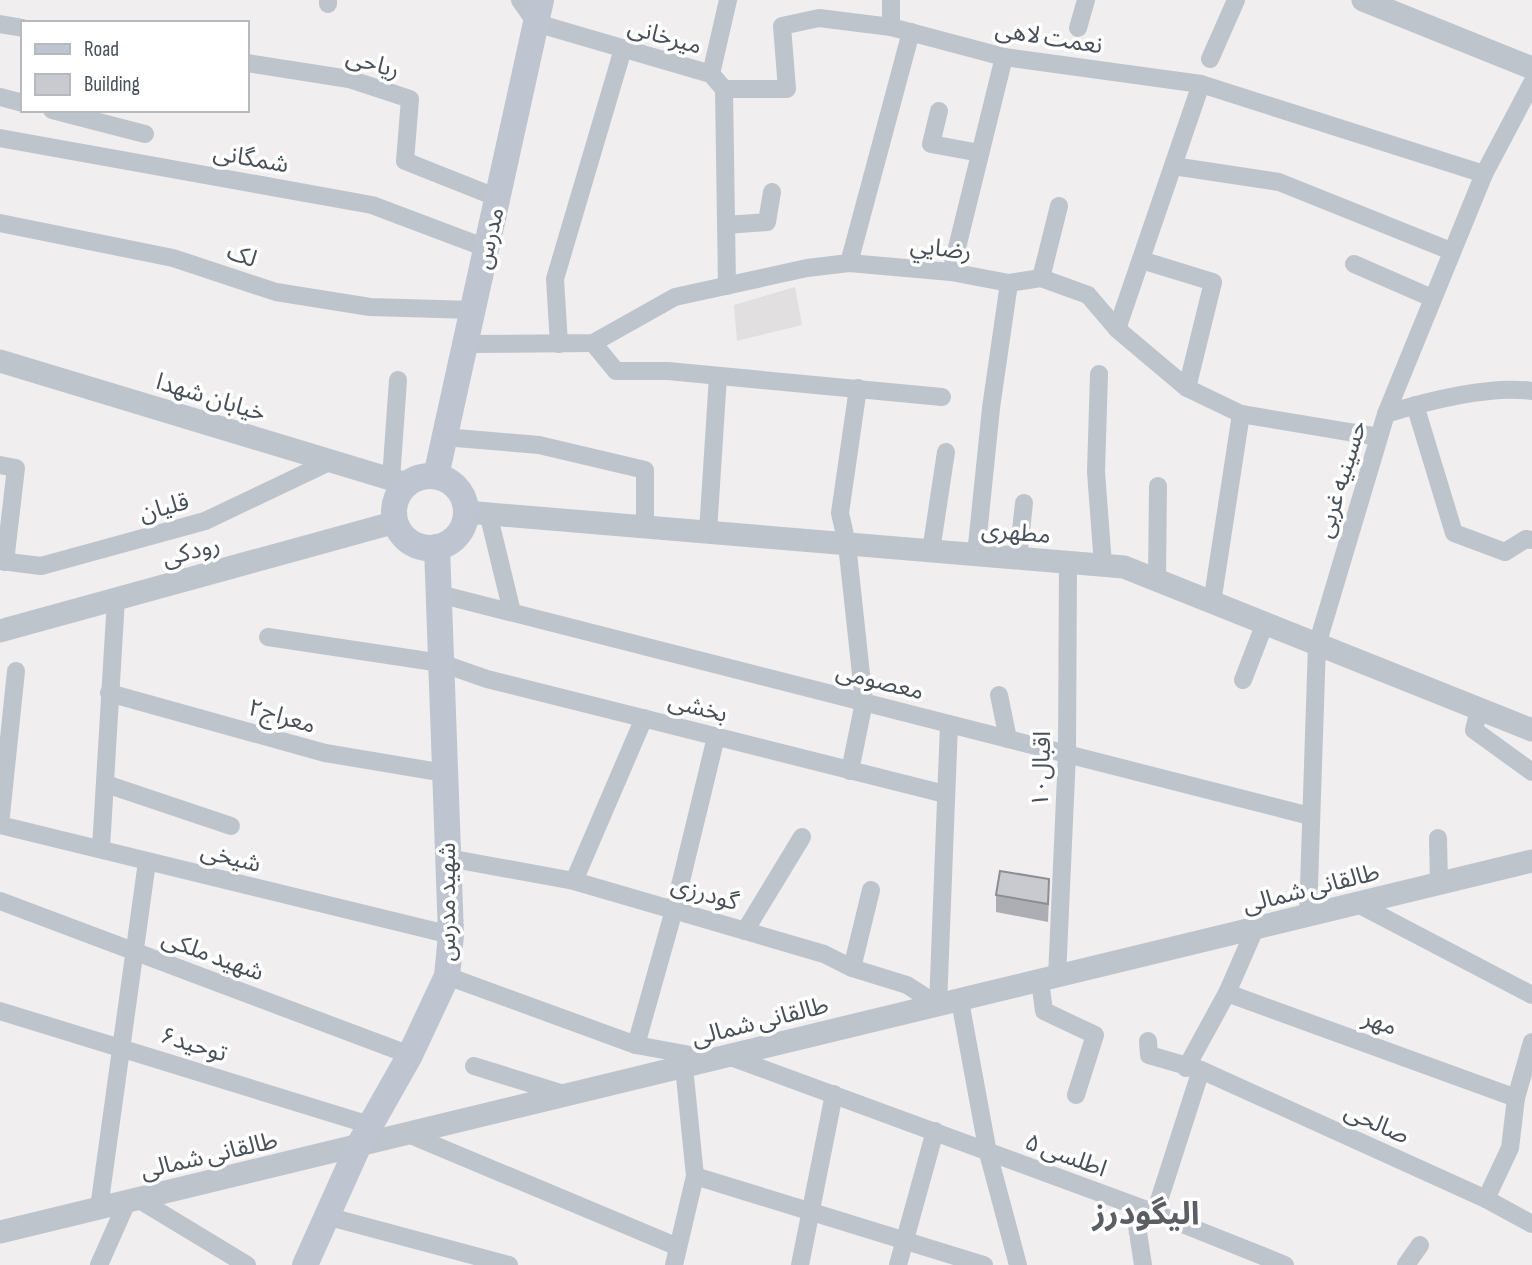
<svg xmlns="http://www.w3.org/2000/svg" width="1532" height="1265" font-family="'Sofia Sans Condensed','Noto Sans Arabic',sans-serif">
<rect width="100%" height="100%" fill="#f0eeee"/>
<path fill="#e1dfdf" d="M 795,287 L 802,325 L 737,341 L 734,305 Z"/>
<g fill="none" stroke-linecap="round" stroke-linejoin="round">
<g stroke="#bec4cc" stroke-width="18">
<path d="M 328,0 L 328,4"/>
<path d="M 520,0 L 536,23 L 711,74 L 724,89 L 787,89 L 782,26 L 819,18 L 891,27 L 891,0"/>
<path d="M 0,24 L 23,28"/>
<path d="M 891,27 L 1004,57 L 1201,84 L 1484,174"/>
<path d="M 1078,28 L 1086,0"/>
<path d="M 1210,59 L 1236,0"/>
<path d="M 247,63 L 349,79 L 410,99 L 405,161 L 498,198"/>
<path d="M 711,74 L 728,0"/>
<path d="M 724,89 L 727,286"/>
<path d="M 0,97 L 23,103"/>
<path d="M 52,110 L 145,134"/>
<path d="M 939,111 L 931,144 L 980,153"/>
<path d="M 0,138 L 372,205 L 486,248"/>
<path d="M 1173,166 L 1279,182 L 1451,251"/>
<path d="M 0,223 L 173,258 L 276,292 L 370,307 L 473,310"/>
<path d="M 726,225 L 767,222 L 772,192"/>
<path d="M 1141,260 L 1213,282 L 1187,388"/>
<path d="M 849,263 L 911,32"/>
<path d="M 1354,264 L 1432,298"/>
<path d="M 951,272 L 1004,57"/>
<path d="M 1041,278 L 1059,206"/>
<path d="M 1117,329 L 1201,84"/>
<path d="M 593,343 L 616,371 L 668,371 L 942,397"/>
<path d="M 465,344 L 593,343 L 675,297 L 807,268 L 849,263 L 951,272 L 1009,283 L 1041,278 L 1088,295 L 1117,329 L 1187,388 L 1241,414 L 1379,437"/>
<path d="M 559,344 L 555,279 L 623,49"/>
<path d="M 1099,374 L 1096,472 L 1103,565"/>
<path d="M 1415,405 L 1454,533 L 1505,552 L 1526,539 L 1532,540"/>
<path d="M 1386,414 C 1427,401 1490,385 1532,391"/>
<path d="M 444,437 L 539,445 L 645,470 L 645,527"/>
<path d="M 0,465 L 16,468 L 5,562"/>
<path d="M 391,479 L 398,380"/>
<path d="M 488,513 L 512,612"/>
<path d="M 708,532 L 718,376"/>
<path d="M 931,551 L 946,452"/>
<path d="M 976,555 L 991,408 L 1009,283"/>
<path d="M 1018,558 L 1024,503"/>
<path d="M 0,561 L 41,566 L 205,521 L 331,461"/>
<path d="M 1157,580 L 1158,486"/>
<path d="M 439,594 L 1310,816"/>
<path d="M 1212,603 L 1241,414"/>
<path d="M 268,637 L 441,663 L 487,679 L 945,794"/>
<path d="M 16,671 L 0,825 L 451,935"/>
<path d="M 1243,680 L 1265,623"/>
<path d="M 109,693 L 325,753 L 445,773"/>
<path d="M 999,695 L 1008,739"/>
<path d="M 1479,709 L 1474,730 L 1532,772"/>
<path d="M 850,771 L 864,702 L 847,544 L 840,513 L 858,388"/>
<path d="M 106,784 L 231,826"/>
<path d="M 1438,838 L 1439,884"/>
<path d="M 101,848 L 116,599"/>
<path d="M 448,858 L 574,881 L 824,954 L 852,968 L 907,985 L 938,1005"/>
<path d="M 574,881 L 644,718"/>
<path d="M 0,901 L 410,1055"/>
<path d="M 1356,903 L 1532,995"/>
<path d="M 1308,916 L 1317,645 L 1386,414 L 1484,174 L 1532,83"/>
<path d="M 745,931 L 802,837"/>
<path d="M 852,968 L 871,890"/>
<path d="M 447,976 L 636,1045 L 707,1058"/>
<path d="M 1057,977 L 1067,754 L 1068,562"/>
<path d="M 1040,981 L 1044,1011 L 1095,1035 L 1076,1095"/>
<path d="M 1227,993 L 1516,1098"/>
<path d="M 960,1001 L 988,1153 L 1018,1265"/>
<path d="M 938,1005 L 949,724"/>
<path d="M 0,1011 L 373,1126"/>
<path d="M 1148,1041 L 1149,1055 L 1201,1070 L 1155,1213"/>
<path d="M 636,1045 L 674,910 L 716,737"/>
<path d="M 728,1056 L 1155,1213 L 1285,1265"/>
<path d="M 474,1066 L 567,1095"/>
<path d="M 1186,1068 L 1227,993 L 1255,929"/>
<path d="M 1201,1070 L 1486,1199 L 1532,1224"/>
<path d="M 408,1134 L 678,1247"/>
<path d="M 695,1176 L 984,1265"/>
<path d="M 138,1199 L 247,1265"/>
<path d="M 1486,1199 L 1510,1148 L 1516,1098 L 1532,1042"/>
<path d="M 1134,1206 L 1143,1265"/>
<path d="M 99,1208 L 147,862"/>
<path d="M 326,1216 L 509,1265"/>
<path d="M 99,1265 L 127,1202"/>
<path d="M 674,1265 L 695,1176 L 684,1067"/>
<path d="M 800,1265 L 834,1094"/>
<path d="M 898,1265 L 935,1131"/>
<path d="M 1406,1265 L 1420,1245"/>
</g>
<g stroke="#bec4cc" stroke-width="23">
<path d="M 1363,0 L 1532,68"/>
<path d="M 0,361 L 407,484"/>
<path d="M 466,512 L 1124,567 L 1532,730"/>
<path d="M 0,631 L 396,522"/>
<path d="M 0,1232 L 1532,861"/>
</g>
<g stroke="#bec5d0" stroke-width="26">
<path d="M 436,476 L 541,0"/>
<circle cx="430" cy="512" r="36"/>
<path d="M 305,1265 L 358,1147 L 410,1055 L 447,976 L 451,935 L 437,547"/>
</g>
</g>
<path fill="#adaeb3" d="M 996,895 L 1049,897 L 1048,922 L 996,912 Z"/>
<path fill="#c9cad0" stroke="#8d8d92" stroke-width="2" d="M 1000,871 L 1049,879 L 1048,904 L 996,895 Z"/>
<g text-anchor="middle" stroke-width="7" stroke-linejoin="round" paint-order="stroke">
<g font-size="24" fill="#485059" stroke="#fff">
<text transform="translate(665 36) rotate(16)" y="8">میرخانی</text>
<text transform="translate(1049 37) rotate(9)" y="8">نعمت لاهی</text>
<text transform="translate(373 63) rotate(16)" y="8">ریاحی</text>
<text transform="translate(251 158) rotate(10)" y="8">شمگانی</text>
<text transform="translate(489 238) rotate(-77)" y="8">مدرس</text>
<text transform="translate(941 248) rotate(7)" y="8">رضایي</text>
<text transform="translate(242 255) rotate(19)" y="8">لک</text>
<text transform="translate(211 397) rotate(17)" y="8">خیابان شهدا</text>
<text transform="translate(1341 479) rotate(-73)" y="8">حسینیه غربی</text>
<text transform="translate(164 507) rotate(-15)" y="8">قلیان</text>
<text transform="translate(1016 532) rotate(5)" y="8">مطهری</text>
<text transform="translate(191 551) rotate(-15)" y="8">رودکی</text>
<text transform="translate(880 681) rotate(14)" y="8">معصومی</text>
<text transform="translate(698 707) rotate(14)" y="8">بخشی</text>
<text transform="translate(282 716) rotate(16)" y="8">معراج۲</text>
<text transform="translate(1041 769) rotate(-88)" y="8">اقبال۱۰</text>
<text transform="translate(231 857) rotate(14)" y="8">شیخی</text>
<text transform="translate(1311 888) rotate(-14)" y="8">طالقانی شمالی</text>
<text transform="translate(705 893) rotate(16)" y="8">گودرزی</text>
<text transform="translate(447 902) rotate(-90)" y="8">شهید مدرس</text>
<text transform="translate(213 955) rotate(20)" y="8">شهید ملکی</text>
<text transform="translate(760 1021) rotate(-14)" y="8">طالقانی شمالی</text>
<text transform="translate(1380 1022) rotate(20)" y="8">مهر</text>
<text transform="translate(194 1044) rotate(17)" y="8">توحید۶</text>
<text transform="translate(1377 1123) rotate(24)" y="8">صالحی</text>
<text transform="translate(209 1155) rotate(-13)" y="8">طالقانی شمالی</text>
<text transform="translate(1066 1155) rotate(20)" y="8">اطلسی ۵</text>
</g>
<g font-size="32" font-weight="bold" fill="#5b5e62" stroke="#fff">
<text x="1146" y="1224">الیگودرز</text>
</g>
</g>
<rect x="21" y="21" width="228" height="91" fill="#ffffff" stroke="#b6b9bd" stroke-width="2"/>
<rect x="35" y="44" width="35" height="10" fill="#bec5d0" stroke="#b6b9bd" stroke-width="2"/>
<text x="84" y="56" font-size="21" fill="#485059">Road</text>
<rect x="35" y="74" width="35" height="21" fill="#c9cad0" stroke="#b6b9bd" stroke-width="2"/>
<text x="84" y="91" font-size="21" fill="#485059">Building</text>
</svg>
